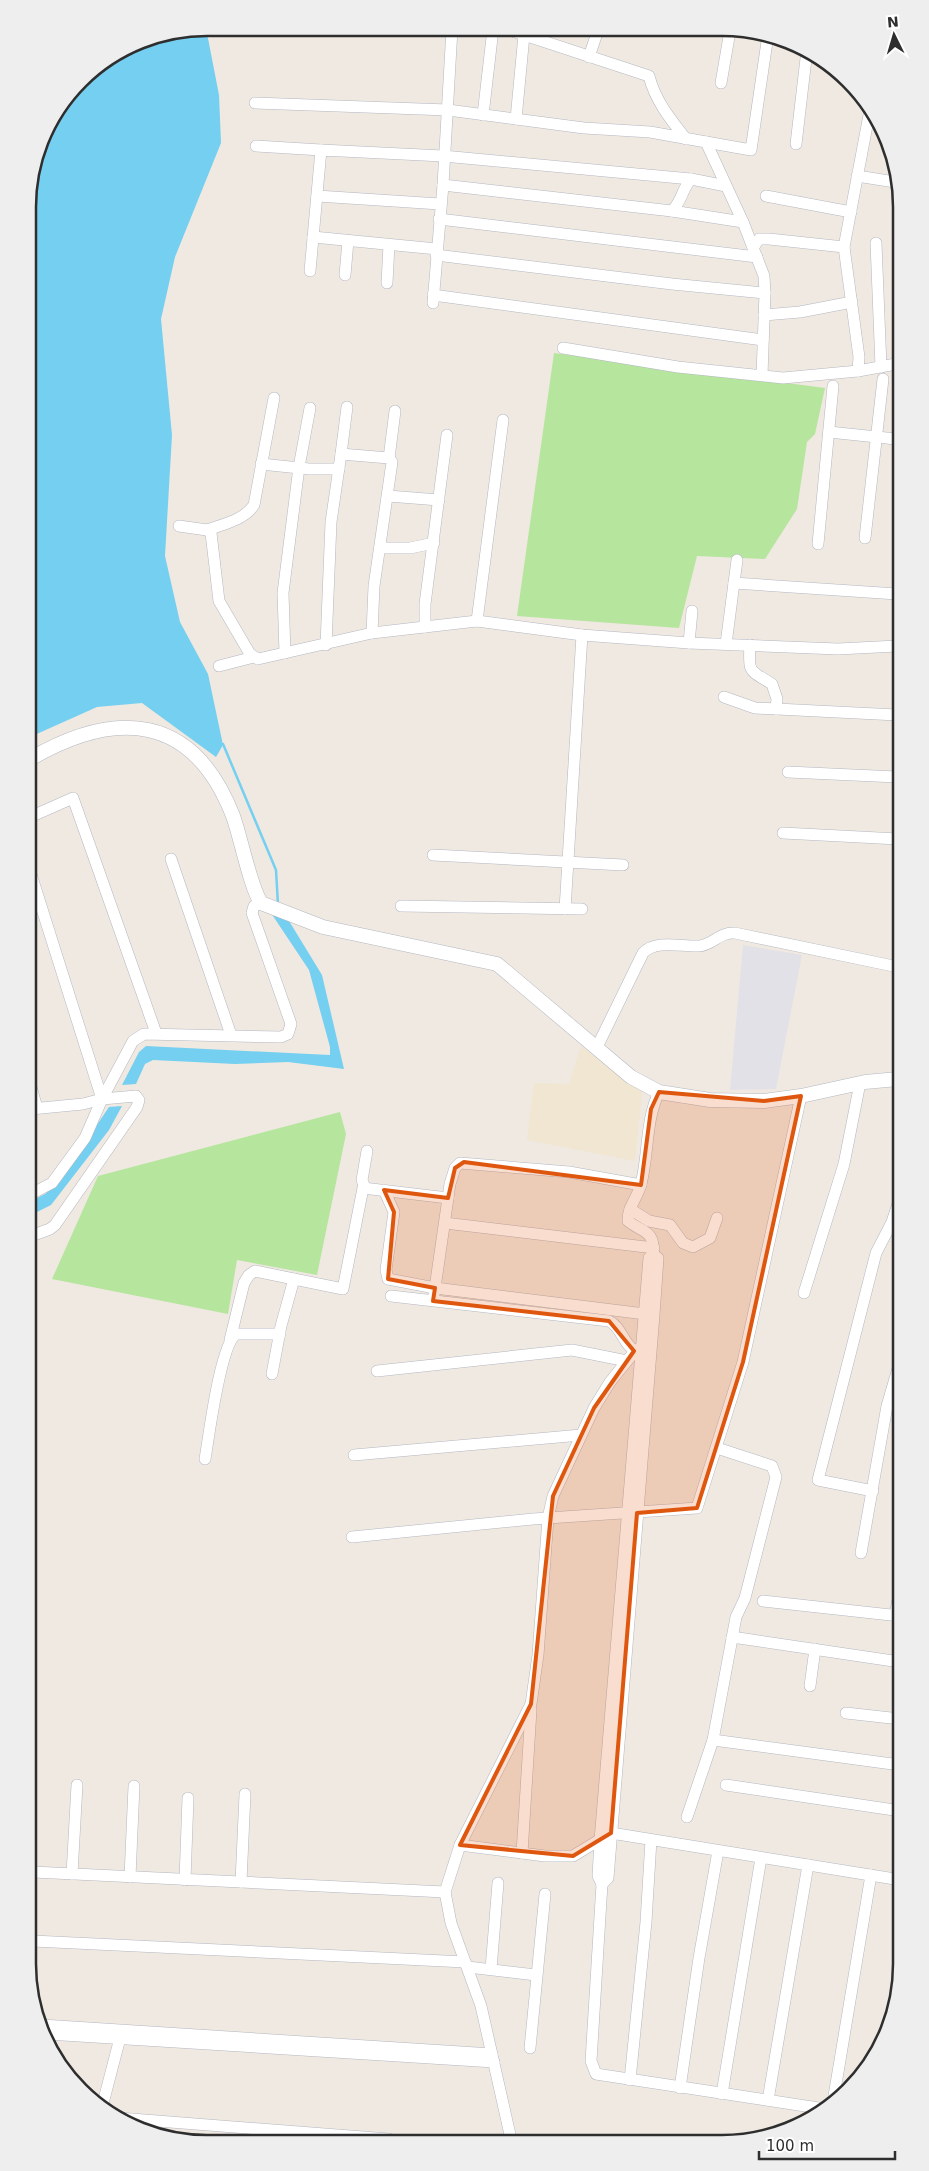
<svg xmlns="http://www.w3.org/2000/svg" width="929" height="2171" font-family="'DejaVu Sans',sans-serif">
<rect width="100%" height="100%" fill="#efe9e1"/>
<path fill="#e3e1e8" d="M 743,945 L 802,955 L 776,1089 L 730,1090 Z"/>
<path fill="#f0e6d1" d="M 581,1046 L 642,1092 L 635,1161 L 527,1140 L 534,1083 L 569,1084 Z"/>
<g fill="#b6e59e">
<path d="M 554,353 L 825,388 L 815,434 L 807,442 L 797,509 L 765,559 L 697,556 L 679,628 L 517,616 Z"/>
<path d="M 340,1112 L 346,1134 L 317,1275 L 237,1260 L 228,1314 L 52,1279 L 98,1176 Z"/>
</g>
<g fill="#75cff0">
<path d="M 206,28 L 219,95 L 221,143 L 175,257 L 161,319 L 172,435 L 165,556 L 180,622 L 208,674 L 223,745 L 216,757 L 142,703 L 97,707 L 30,737 L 28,195 L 46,128 L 89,72 L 139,41 Z"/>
<path d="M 273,916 L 286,916 L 322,975 L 344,1069 L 288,1062 L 235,1064 L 153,1060 L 145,1064 L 136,1084 L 122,1085 L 139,1052 L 146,1046 L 330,1055 L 330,1047 L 309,970 Z"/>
<path d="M 122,1106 L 109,1130 L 51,1205 L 31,1215 L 31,1201 L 45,1194 L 57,1184 L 109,1107 Z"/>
</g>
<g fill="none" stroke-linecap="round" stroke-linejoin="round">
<path stroke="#75cff0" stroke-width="2.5" d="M 223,744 L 276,870 L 278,905"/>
<g stroke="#b4b7c1" stroke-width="12">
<g id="minor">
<path d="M 506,29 L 649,76 C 655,100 670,119 686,139"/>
<path d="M 589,57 L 598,30"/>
<path d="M 721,83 L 730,31"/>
<path d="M 255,103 L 448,110 L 584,128 L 650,132 L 751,150 L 768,35"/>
<path d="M 483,115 L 493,29"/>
<path d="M 516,119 L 524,35"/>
<path d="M 706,142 L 743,222 L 764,276 L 765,293 L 762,375"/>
<path d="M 796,144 L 807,50"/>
<path d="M 256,146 L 321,150"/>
<path d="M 857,176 L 895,182"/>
<path d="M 443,185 L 672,211 C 682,201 682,189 691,179"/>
<path d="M 317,196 L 440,204"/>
<path d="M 766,196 L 851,212"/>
<path d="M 672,211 L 743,222"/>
<path d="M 439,219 L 757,257"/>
<path d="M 313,237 L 437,249"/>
<path d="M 876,243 L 881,367"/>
<path d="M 753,248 L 759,239 L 769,239 L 844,247"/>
<path d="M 436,255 L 672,284 L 765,293"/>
<path d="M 310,271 L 321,150 L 443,156 L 691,179 L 726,186"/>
<path d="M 345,275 L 348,241"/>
<path d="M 387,283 L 389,245"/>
<path d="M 433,295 L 763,340"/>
<path d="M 433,303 L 443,185 L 452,29"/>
<path d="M 764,315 L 800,312 L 852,302"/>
<path d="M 563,348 L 678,367 L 783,378 L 858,371 L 896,364"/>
<path d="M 858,371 L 859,357 L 844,247 L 869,115"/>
<path d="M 829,432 L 896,439"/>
<path d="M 341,454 L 347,407"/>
<path d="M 389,458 L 395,411"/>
<path d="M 261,464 L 309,469 L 339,469"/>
<path d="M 388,496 L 439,500"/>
<path d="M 179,526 L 207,530 L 211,533 L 219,601 L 250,654 L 258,659 L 372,633 L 477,621 L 582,635 L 689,643 L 838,649 L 897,646"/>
<path d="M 207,530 C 224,524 244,520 254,505 L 274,398"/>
<path d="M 865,538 L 883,379"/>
<path d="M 818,544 L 833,386"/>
<path d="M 380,548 L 410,548 L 434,543"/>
<path d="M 734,583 L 897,594"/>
<path d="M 477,621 L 503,420"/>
<path d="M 425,627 L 425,604 L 447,435"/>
<path d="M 689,643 L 692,611"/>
<path d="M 726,644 L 737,560"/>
<path d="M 326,645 L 331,522 L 341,454 L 389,458 L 392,462 L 374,586 L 372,633"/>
<path d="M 750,645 C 748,674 750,670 772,684 L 777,699 L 776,709"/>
<path d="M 285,653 L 283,593 L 299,467 L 310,408"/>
<path d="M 219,666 L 254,657"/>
<path d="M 724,697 L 755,708 L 897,715"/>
<path d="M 788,772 L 897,777"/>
<path d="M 30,817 L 73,798 L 156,1033"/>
<path d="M 783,833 L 898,839"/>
<path d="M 433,855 L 623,865"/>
<path d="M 171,859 L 231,1035"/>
<path d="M 30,871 L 102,1099 L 85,1138 L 52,1183 L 31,1194"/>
<path d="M 401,906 L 582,909"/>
<path d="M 565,909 L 582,635"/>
<path d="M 597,1047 L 643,953 C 656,939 682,947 699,946 C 713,945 719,932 735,933 L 898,967"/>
<path d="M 31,1087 L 37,1108"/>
<path d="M 31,1109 L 83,1104 L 102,1099 L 133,1041 L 144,1034 L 281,1037 L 288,1034 L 291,1024 L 252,913 L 254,906 L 261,903"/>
<path d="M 641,1185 L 569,1172 L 460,1163 L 455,1168 L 450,1184 L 435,1288 L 645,1314"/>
<path d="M 365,1188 L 362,1180 L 367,1151"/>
<path d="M 384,1190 L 394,1212 L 386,1270 L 388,1279 L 435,1288 L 434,1295"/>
<path d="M 630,1209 L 649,1221 L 670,1225 L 683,1243 L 693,1247 L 710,1238 L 717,1218"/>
<path d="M 445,1223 L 654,1248"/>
<path d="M 31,1236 L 50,1229 L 55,1225 L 137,1107 L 139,1100 L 136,1096 L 102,1099"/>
<path d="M 653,1254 L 658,1258 L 654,1315 L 608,1878 L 602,1884 L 598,1876 L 600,1840 L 649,1258 Z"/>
<path d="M 653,1254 C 655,1230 643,1233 628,1221 C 627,1208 638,1197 641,1184 C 649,1153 645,1122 659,1092"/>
<path d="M 804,1293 L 844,1164 L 860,1083"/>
<path d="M 391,1296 L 609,1321 C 622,1327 622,1343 635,1351"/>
<path d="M 230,1340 L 244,1283 L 249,1275 L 255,1271 L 343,1289 L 363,1188 L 448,1198"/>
<path d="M 377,1371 L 572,1350 L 627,1361"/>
<path d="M 272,1374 L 281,1326 L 294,1279"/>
<path d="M 354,1455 L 581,1435"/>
<path d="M 205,1459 C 209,1436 220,1346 236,1334 L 280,1334"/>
<path d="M 873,1491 L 818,1480 L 876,1253 L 892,1222 L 899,1201"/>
<path d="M 352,1537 L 533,1519 L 697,1508 L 743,1362 L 801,1096"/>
<path d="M 861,1553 L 887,1406 L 899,1365"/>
<path d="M 763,1601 L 900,1616"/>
<path d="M 895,1615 L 900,1589"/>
<path d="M 732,1637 L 900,1662"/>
<path d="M 810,1686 L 815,1649"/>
<path d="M 846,1713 L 900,1719"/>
<path d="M 713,1740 L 900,1765"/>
<path d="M 726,1785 L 901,1811"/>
<path d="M 687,1817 L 713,1740 L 736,1617 L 745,1598 L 776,1477 L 772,1466 L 717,1448"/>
<path d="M 460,1845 L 545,1856 L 573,1856 L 611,1833 L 901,1880"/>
<path d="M 522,1853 L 531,1710"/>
<path d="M 33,1872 L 445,1892"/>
<path d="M 72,1874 L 77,1785"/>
<path d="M 130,1877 L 134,1786"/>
<path d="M 185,1880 L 188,1798"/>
<path d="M 241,1882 L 245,1794"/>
<path d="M 602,1884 L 591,2061 L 596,2074 L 825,2109"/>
<path d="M 33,1941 L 465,1962"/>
<path d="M 468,1967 L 536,1975"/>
<path d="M 491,1969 L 498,1883"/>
<path d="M 42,2025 L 492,2054"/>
<path d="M 47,2034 L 494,2062"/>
<path d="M 530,2048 L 545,1894"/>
<path d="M 630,2080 L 646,1922 L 651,1840"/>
<path d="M 680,2088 L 699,1958 L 718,1851"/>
<path d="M 722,2094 L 761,1858"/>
<path d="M 768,2100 L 808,1865"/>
<path d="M 833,2102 L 871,1875"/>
<path d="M 102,2107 L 120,2038"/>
<path d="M 119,2118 L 389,2139"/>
<path d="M 511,2139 L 481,2006 L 451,1923 L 445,1892 L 460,1845 L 531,1704 L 538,1655 L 548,1518 L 553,1496 L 594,1408 L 610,1382 L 635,1351 L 642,1347"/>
</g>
</g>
<g stroke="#b4b7c1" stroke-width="15">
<path id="tertiary" d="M 30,759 C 116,709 193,713 233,816 C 241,838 250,886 261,903 L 323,927 L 497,964 L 631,1077 L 659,1092 L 710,1100 L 764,1101 L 801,1096 L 865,1082 L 898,1079"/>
</g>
<use href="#minor" stroke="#fff" stroke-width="11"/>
<use href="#tertiary" stroke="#fff" stroke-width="14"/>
</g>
<path fill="#df570e" fill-opacity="0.2" stroke="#df570e" stroke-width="4" stroke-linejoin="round" d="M 659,1092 L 764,1101 L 801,1096 L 743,1362 L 697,1508 L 637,1513 L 611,1833 L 573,1856 L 460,1845 L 531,1704 L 553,1496 L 594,1408 L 634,1351 L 609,1321 L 433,1301 L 435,1288 L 388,1279 L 394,1212 L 384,1190 L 448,1198 L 455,1168 L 464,1162 L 641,1185 L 651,1109 Z"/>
<path d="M0 0H929V2171H0ZM207 36H722A171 171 0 0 1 893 207V1964A171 171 0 0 1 722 2135H207A171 171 0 0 1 36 1964V207A171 171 0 0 1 207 36Z" fill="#eee" fill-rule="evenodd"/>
<path fill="none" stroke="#2e2e2e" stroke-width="2.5" d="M207 36H722A171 171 0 0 1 893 207V1964A171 171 0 0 1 722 2135H207A171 171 0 0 1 36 1964V207A171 171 0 0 1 207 36Z"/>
<g transform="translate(894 35) rotate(355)" stroke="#ffffff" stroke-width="4" paint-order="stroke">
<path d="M0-4L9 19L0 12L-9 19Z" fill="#2e2e2e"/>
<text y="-8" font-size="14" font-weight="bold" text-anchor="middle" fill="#2e2e2e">N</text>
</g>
<path d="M759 2151v8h136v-8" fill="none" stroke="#2e2e2e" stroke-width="2.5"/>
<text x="766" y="2151" font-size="15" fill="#2e2e2e" stroke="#ffffff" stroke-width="4" paint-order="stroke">100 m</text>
</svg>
